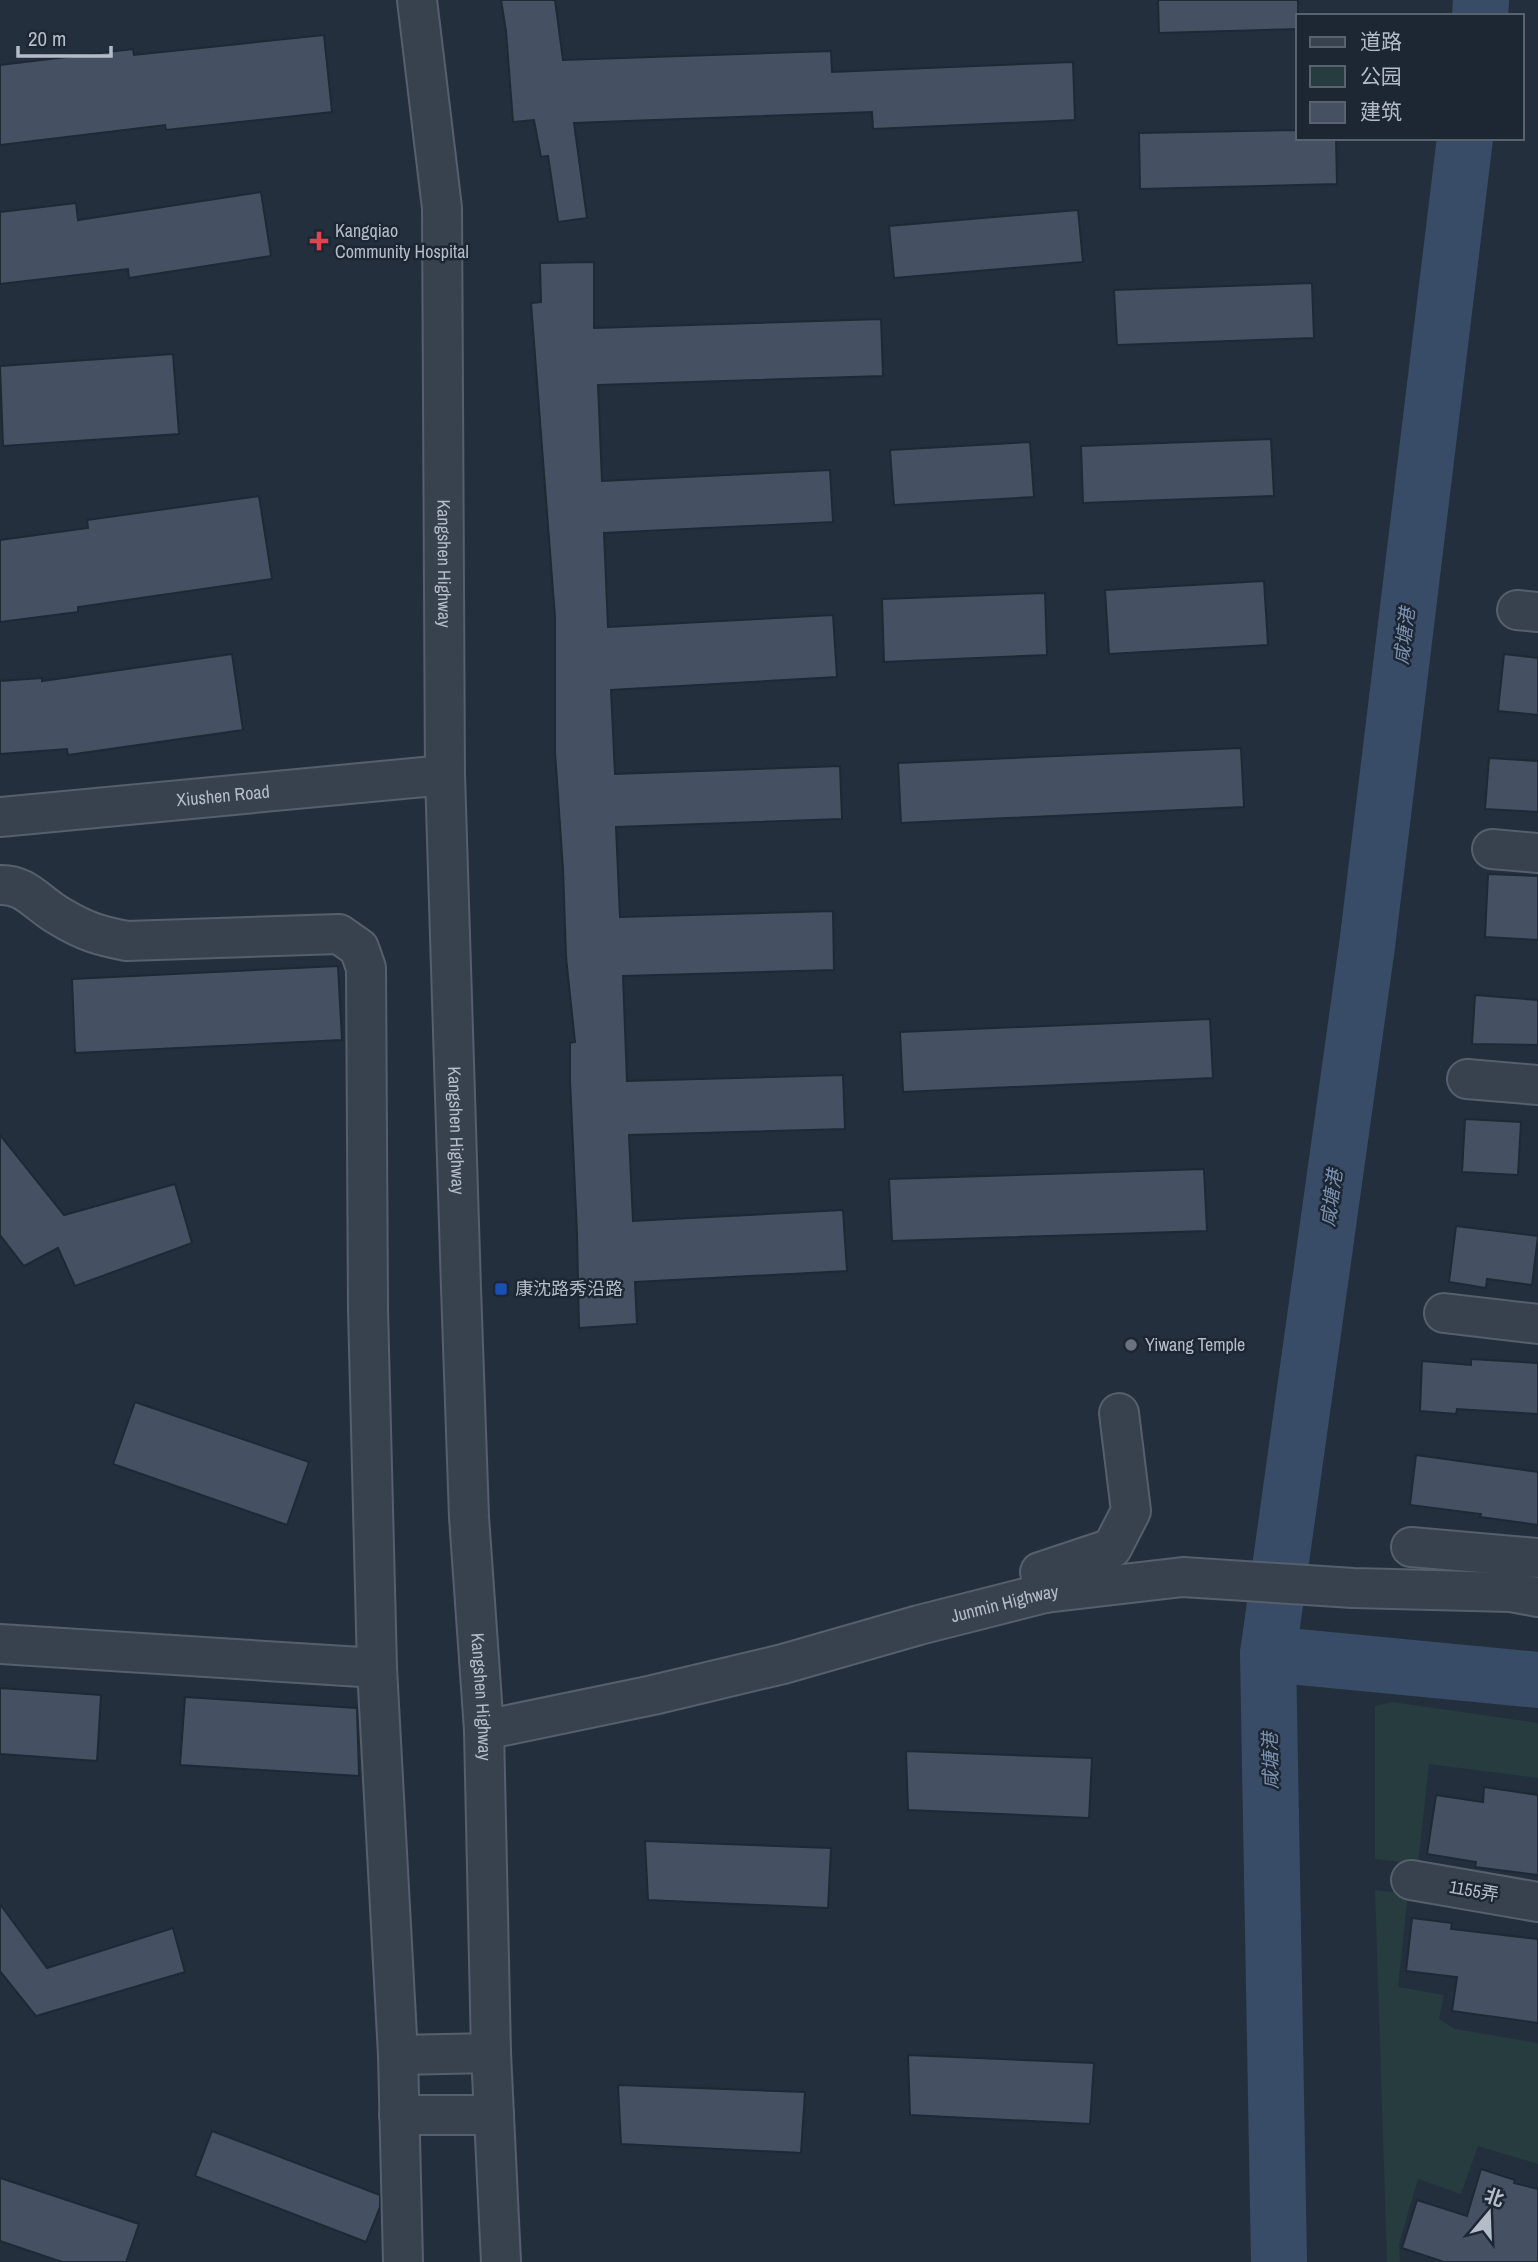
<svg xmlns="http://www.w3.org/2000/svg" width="1538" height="2262" font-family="'Archivo Narrow','Noto Sans SC',sans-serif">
<rect width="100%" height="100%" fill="#242f3e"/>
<g fill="#263c3f">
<path d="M 1392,1702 L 1538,1723 L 1538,1778 L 1429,1764 L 1418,1864 L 1375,1859 L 1375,1706 Z"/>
<path d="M 1375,1890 L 1408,1894 L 1398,1987 L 1444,1995 L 1439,2019 L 1455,2029 L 1538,2043 L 1538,2164 L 1478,2146 L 1461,2194 L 1418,2179 L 1399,2244 L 1400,2262 L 1387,2262 Z"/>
</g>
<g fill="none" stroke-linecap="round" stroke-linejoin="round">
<g stroke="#394c67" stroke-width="56">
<path d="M 1480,16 L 1481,0"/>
<path d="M 1268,1654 L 1538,1680"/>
<path d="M 1279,2262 L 1268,1654 L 1367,946 L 1465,138"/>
</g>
</g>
<g fill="#455162" stroke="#1f2835" stroke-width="2">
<path d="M 501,0 L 555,0 L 563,60 L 831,51 L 832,72 L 1073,62 L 1075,120 L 873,129 L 872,112 L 574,123 L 587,218 L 558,222 L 548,156 L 541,157 L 534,120 L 513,122 L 506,31 Z"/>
<path d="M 1158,0 L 1298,0 L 1298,29 L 1159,33 Z"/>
<path d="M 324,35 L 332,112 L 166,130 L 165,125 L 0,145 L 0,65 L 133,49 L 134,55 Z"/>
<path d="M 1298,130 L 1298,138 L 1336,138 L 1337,184 L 1140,189 L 1139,133 Z"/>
<path d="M 261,192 L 271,256 L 129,278 L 128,269 L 0,284 L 0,212 L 76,203 L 78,220 Z"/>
<path d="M 1078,210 L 1083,262 L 894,278 L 889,226 Z"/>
<path d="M 594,262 L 594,328 L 881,319 L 883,376 L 598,385 L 602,481 L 830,470 L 833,522 L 604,533 L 608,627 L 833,615 L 837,677 L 611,690 L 615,774 L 840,766 L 842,819 L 616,827 L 620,917 L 833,911 L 834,970 L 623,976 L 627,1081 L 843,1075 L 845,1129 L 629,1135 L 633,1221 L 843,1210 L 847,1271 L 635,1282 L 637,1324 L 579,1328 L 577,1233 L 570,1080 L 570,1043 L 575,1042 L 566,957 L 563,869 L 555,752 L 555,617 L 531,303 L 541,302 L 540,263 Z"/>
<path d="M 1312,283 L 1314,338 L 1117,345 L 1114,290 Z"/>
<path d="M 173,354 L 179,434 L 3,446 L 0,366 Z"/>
<path d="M 1271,439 L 1274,496 L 1083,503 L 1081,446 Z"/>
<path d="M 1030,442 L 1034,497 L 894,505 L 890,450 Z"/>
<path d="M 259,496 L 272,579 L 78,607 L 78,612 L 0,622 L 0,540 L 88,528 L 87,520 Z"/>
<path d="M 1264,581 L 1268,645 L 1109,654 L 1105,590 Z"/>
<path d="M 1045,593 L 1047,655 L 884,662 L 882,599 Z"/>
<path d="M 232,654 L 243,730 L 68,755 L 67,749 L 0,754 L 0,681 L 42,678 L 42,681 Z"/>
<path d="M 1504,654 L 1538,658 L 1538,715 L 1498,711 Z"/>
<path d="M 1241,748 L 1244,807 L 901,823 L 898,763 Z"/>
<path d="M 1489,758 L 1538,761 L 1538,812 L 1485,809 Z"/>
<path d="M 1488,874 L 1538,876 L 1538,940 L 1485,937 Z"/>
<path d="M 338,966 L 342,1040 L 75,1053 L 72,979 Z"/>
<path d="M 1475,995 L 1538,1000 L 1538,1045 L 1472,1044 Z"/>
<path d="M 1210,1019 L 1213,1078 L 903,1092 L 900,1032 Z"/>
<path d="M 1465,1119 L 1521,1122 L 1518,1175 L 1462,1172 Z"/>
<path d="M 0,1135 L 64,1215 L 175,1184 L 192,1243 L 75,1286 L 58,1248 L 24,1266 L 0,1235 Z"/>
<path d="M 1204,1169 L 1207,1231 L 892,1241 L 889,1179 Z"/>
<path d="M 1456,1226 L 1538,1236 L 1532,1285 L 1487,1279 L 1486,1288 L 1449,1282 Z"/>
<path d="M 1471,1359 L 1538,1363 L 1538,1414 L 1457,1409 L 1456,1414 L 1420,1411 L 1422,1361 L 1471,1365 Z"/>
<path d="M 135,1402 L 309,1462 L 287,1525 L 113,1464 Z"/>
<path d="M 1416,1455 L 1538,1472 L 1538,1525 L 1480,1517 L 1481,1514 L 1410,1505 Z"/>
<path d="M 0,1688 L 101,1695 L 97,1761 L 0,1754 Z"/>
<path d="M 185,1697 L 357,1708 L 359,1776 L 180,1765 Z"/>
<path d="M 906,1751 L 1092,1758 L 1089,1818 L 908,1810 Z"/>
<path d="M 1484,1787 L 1538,1795 L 1538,1875 L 1475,1867 L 1476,1862 L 1427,1854 L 1436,1795 L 1483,1802 Z"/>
<path d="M 645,1841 L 831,1848 L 828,1908 L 648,1900 Z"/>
<path d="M 0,1904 L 47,1968 L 173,1928 L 185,1972 L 36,2016 L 0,1971 Z"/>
<path d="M 1412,1918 L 1452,1923 L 1451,1929 L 1538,1939 L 1538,2023 L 1452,2011 L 1457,1977 L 1406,1971 Z"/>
<path d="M 908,2055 L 1094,2063 L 1090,2124 L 910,2115 Z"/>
<path d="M 618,2085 L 805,2092 L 801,2153 L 621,2144 Z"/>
<path d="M 212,2131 L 380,2195 L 380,2207 L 366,2242 L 195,2176 Z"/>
<path d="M 1481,2169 L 1515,2180 L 1514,2183 L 1538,2189 L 1538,2262 L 1444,2262 L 1402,2248 L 1417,2200 L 1467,2216 Z"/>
<path d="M 0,2178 L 139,2224 L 126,2262 L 62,2262 L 0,2241 Z"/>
</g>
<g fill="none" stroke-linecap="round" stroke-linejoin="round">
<g stroke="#565f6c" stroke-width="42">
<g id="minor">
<path id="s1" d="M 417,0 L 442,208 L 445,775 L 461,1288 L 469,1517 L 484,1730 L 491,2053 L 501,2262"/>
<path d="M 1517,610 L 1538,612"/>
<path id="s2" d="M 0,817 L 445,775"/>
<path d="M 1492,849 L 1538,853"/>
<path d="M 0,885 C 27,884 38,905 61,917 C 84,931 100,936 127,941 L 339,934 L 359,948 L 366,968 L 368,1309 L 377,1668 L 398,2055 L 403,2262"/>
<path d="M 1467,1079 L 1538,1085"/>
<path d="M 1444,1313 L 1538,1324"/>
<path d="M 1411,1547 L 1538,1558"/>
<path d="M 1045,1593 L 1040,1572 L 1112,1548 L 1131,1511 L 1119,1413"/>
<path d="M 0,1644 L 377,1668"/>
<path id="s3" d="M 484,1730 L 653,1695 L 783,1664 L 919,1625 L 1045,1593 L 1183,1577 L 1353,1588 L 1511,1592 L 1538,1597"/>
<path d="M 1411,1880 L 1538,1902"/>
<path d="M 398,2055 L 491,2053"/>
<path d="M 399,2115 L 494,2115"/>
</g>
</g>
<use href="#minor" stroke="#38414e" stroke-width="38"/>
</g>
<path fill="#e0444e" stroke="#1d2633" stroke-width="2.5" d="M315.5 230.5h7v7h7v7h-7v7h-7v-7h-7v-7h7z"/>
<rect fill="#1a4fb4" stroke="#1d2633" stroke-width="2.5" x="494" y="1282" width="14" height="14" rx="3.5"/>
<circle fill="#6b7280" stroke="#1d2633" stroke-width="2.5" cx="1131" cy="1345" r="7"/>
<g text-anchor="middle" stroke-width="5" stroke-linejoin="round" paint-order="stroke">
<g font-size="18" fill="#b4bcc9" stroke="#1d2633" text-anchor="start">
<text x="335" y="237">Kangqiao<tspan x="335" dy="21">Community Hospital</tspan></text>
<text x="515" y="1295">康沈路秀沿路</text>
<text x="1145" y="1351">Yiwang Temple</text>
</g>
<g font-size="18" fill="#b4bcc9" stroke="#1d2633">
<text dy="6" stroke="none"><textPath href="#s1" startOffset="565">Kangshen Highway</textPath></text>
<text dy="6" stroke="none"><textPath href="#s2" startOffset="224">Xiushen Road</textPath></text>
<text dy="6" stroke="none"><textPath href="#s1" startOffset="1132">Kangshen Highway</textPath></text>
<text dy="6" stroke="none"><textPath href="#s3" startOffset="536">Junmin Highway</textPath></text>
<text dy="6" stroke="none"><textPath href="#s1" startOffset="1699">Kangshen Highway</textPath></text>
<text transform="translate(1474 1891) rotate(10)" y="6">1155弄</text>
</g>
<g font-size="19" font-style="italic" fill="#7c92b1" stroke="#1d2633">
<text transform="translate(1404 636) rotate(-83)" y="7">咸塘港</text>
<text transform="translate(1331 1198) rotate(-82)" y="7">咸塘港</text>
<text transform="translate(1270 1761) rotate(-91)" y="7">咸塘港</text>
</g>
</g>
<rect x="1296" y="14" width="228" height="126" fill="#1d2633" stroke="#59626f" stroke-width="2"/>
<rect x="1310" y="37" width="35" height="10" fill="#38414e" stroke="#59626f" stroke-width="2"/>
<text x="1360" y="49" font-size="21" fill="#b4bcc9">道路</text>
<rect x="1310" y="66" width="35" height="21" fill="#263c3f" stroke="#59626f" stroke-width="2"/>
<text x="1360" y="84" font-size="21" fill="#b4bcc9">公园</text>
<rect x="1310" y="102" width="35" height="21" fill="#455162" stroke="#59626f" stroke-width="2"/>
<text x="1360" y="119" font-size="21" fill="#b4bcc9">建筑</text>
<g transform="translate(1489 2213) rotate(19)" stroke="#1d2633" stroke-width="5" paint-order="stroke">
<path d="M0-5L12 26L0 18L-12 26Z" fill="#b4bcc9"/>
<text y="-10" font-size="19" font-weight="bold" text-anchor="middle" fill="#b4bcc9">北</text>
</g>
<path d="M18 46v10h93v-10" fill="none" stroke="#b4bcc9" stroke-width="3.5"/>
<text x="28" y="46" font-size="21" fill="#b4bcc9" stroke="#1d2633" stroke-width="5" paint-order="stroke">20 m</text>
</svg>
